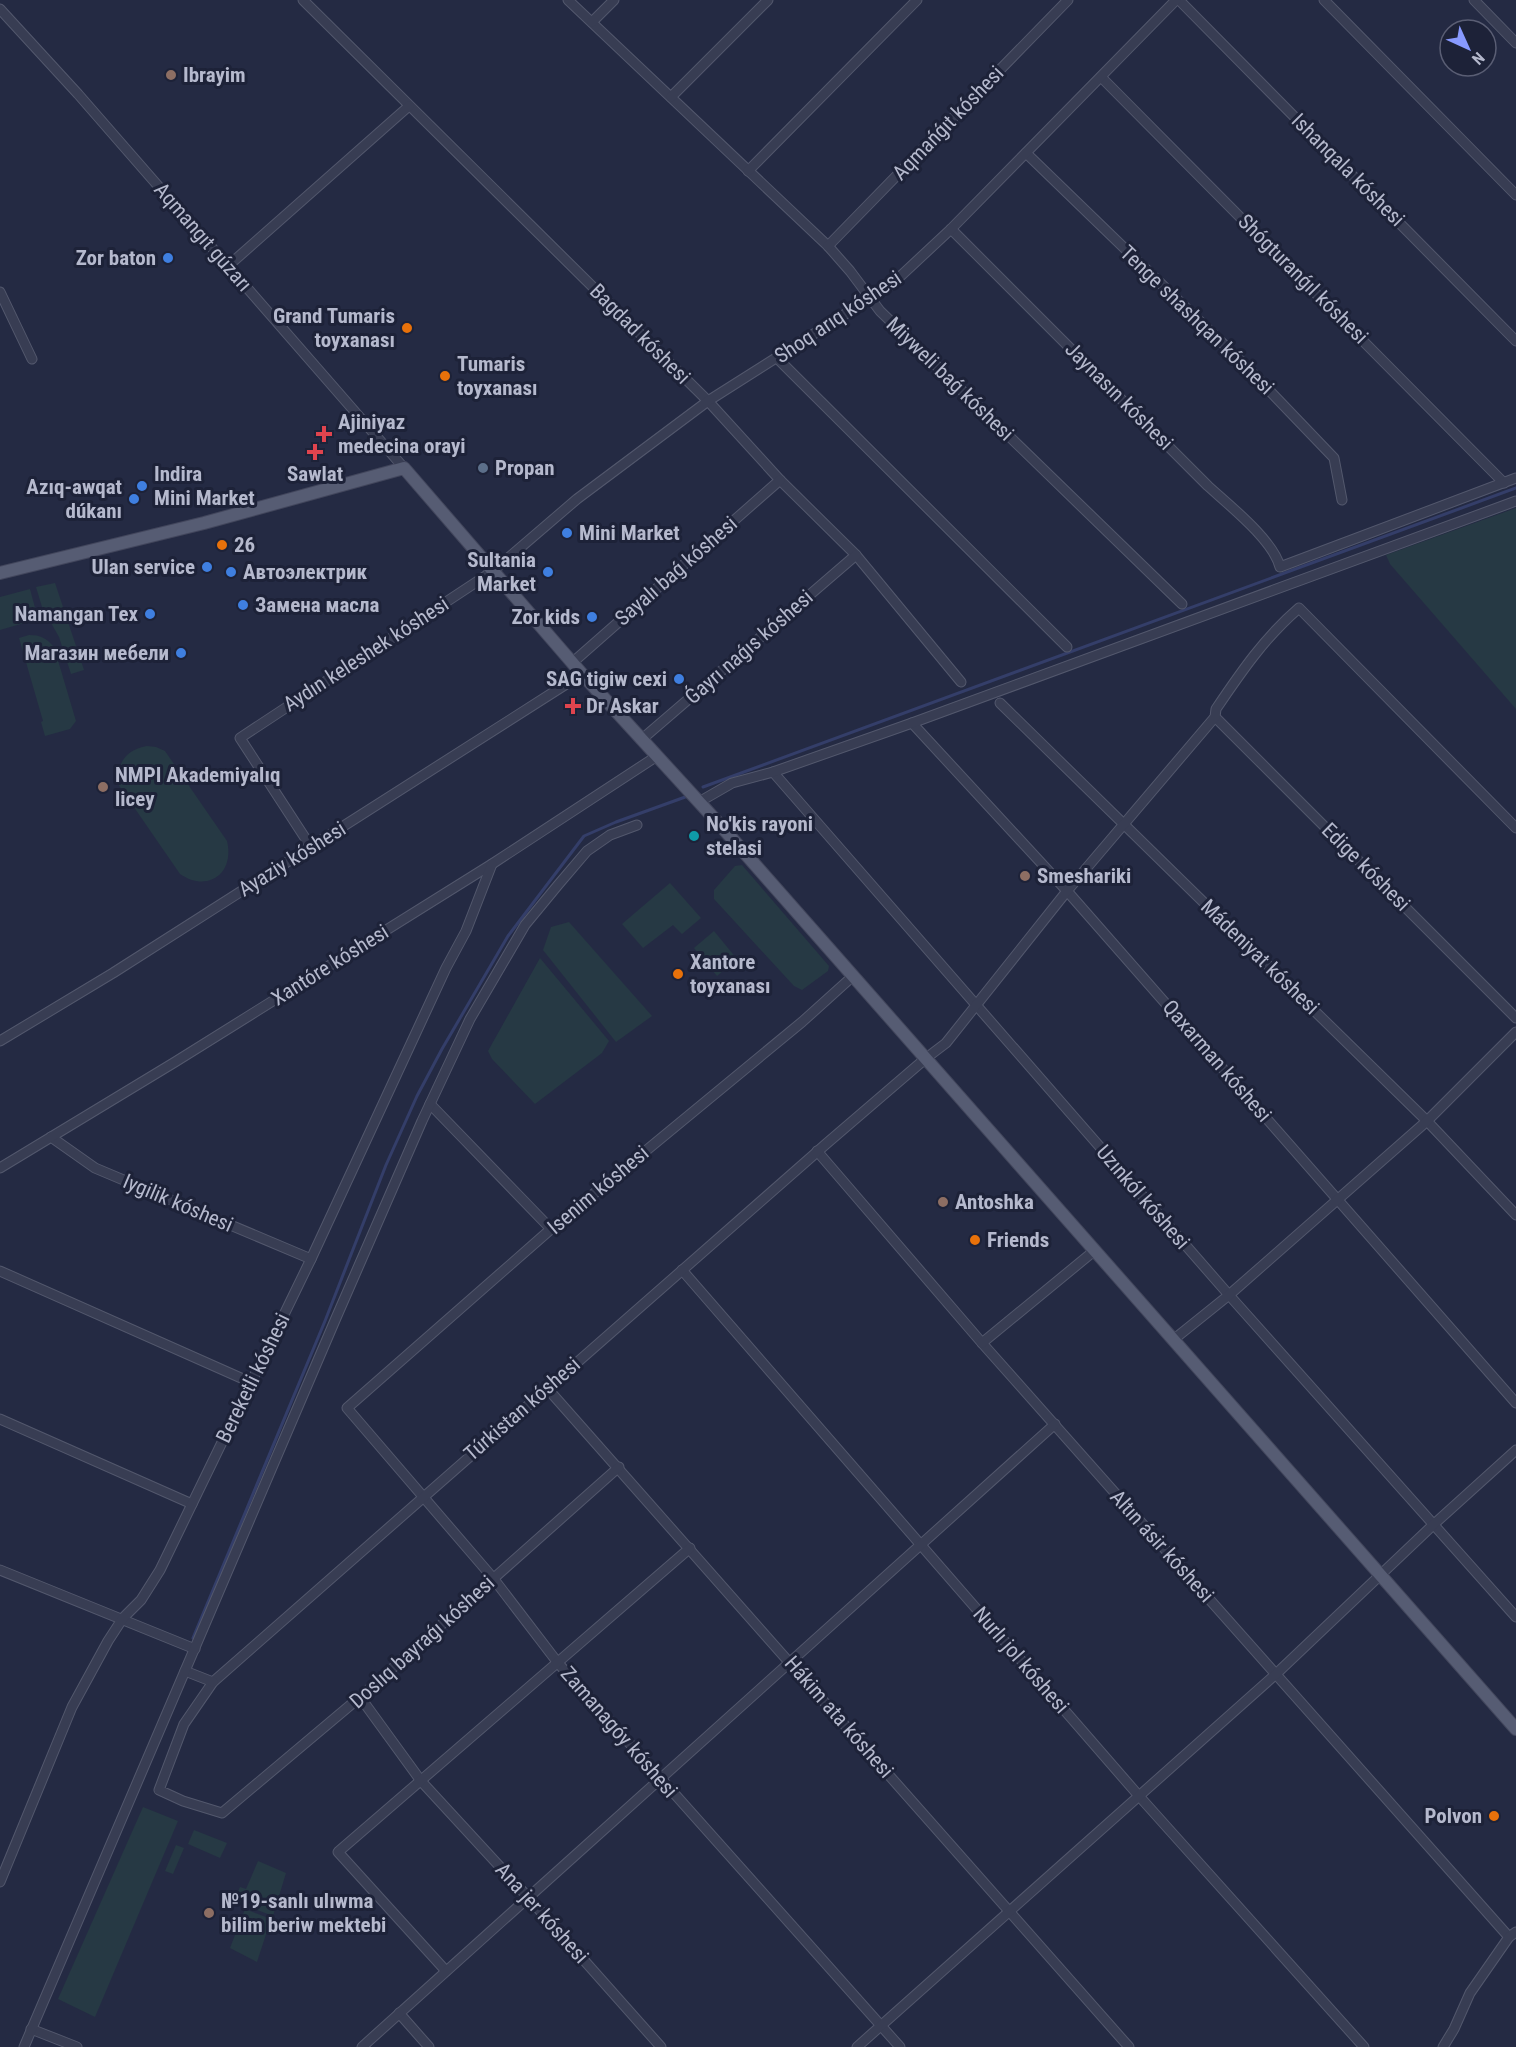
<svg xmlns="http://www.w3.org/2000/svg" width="1516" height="2047" font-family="'Roboto Condensed',sans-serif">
<rect width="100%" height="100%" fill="#242a43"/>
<g fill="#263944">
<path d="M 1516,508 L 1516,709 L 1390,564 L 1386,555 Z"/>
<path d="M 55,583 L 84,670 L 71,674 L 59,637 L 42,607 L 36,587 Z"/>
<path d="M 30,589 L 38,619 L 0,630 L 0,597 Z"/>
<path d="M 29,635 C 41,635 46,638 54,647 L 76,721 L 70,729 L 45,736 L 41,722 L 43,721 L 19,638 Z"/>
<path d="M 147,746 L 156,747 L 165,751 L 227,841 C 235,874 207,893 180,874 L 118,784 C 117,762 126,750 147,746 Z"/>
<path d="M 742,865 L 829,966 L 828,971 L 802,990 L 794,986 L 714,899 L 714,890 L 735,866 Z"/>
<path d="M 670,883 L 701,918 L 682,934 L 673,925 L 643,948 L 622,924 Z"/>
<path d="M 569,922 L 652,1016 L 616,1042 L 543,950 L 551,927 Z"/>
<path d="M 714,931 L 737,959 L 717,976 L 694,948 Z"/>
<path d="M 540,958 L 609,1041 L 602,1053 L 535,1104 L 492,1059 L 488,1051 Z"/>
<path d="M 143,1807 L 178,1821 L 95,2017 L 58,1999 Z"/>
<path d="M 194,1830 L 227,1843 L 220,1858 L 188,1844 Z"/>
<path d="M 176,1845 L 184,1848 L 173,1874 L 165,1871 Z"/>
<path d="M 258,1861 L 286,1873 L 273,1916 L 234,1901 L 240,1887 L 246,1889 Z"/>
<path d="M 245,1909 L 271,1919 L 257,1962 L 230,1948 Z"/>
</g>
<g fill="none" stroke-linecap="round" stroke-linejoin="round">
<g stroke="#343e69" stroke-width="3">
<path d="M 703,787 L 1516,488"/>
<path d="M 193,1638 L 325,1321 L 386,1165 L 417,1096 L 442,1049 L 508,936 L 584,836 L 616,822 L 688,796"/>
</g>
<g stroke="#53586d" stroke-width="11">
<g id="minor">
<path d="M 303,0 L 708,401 L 780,480 L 856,555 L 961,682"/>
<path d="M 568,0 L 828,246 L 850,271 L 880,311 L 1182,604"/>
<path d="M 1179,0 L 1516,341"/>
<path d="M 1324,0 L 1516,195"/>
<path d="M 1474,0 L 1516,43"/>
<path d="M 0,9 L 78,94 L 404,468"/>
<path d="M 592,22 L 614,0"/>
<path d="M 1101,77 L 1504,483"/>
<path d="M 671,97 L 768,0"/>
<path d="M 1026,153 L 1242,362 L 1334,458 L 1342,500"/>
<path d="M 748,171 L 917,0"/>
<path d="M 951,229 L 1208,486 C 1230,506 1273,540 1280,567 L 1516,478"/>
<path d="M 828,246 L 1068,0"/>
<path d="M 228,266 L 409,106"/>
<path d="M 0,292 L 32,359"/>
<path d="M 777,358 L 1067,647"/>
<path d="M 572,663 L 780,480"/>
<path d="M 1000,703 L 1427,1121 L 1516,1215"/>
<path d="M 1215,717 L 1516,1018"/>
<path d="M 912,723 L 1067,891 L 1516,1403"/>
<path d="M 641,740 L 856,555"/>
<path d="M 773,772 L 1229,1295 L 1516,1617"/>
<path d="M 699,802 L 732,783 L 773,772 L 912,723 L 1516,501"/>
<path d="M 311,847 L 240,738 L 493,571 L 577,499 L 708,401 L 891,285 L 951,229 L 1176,0"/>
<path d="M 853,976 L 802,1022 L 551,1229 L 347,1408 L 493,1578 L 558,1663 L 900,2047"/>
<path d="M 0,1041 L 113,973 L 582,674"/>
<path d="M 430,1104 L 551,1229"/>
<path d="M 51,1137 L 95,1168 L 311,1259"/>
<path d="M 817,1151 L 982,1343 L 1509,1937"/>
<path d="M 0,1168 L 175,1062 L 492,864 L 657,756"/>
<path d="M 682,1270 L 1139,1796 L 1364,2047"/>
<path d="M 0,1271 L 250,1382"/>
<path d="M 1173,1340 L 1229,1295 L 1427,1121 L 1516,1032"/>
<path d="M 982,1343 L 1094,1251"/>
<path d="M 547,1388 L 1129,2047"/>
<path d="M 0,1419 L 192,1504"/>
<path d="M 619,1467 L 360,1697 L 222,1813 L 183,1801 L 159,1790 L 184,1724 L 213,1682 L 826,1144 L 925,1059 L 946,1043 L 1067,891 L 1215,717 L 1216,709 C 1241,672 1265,637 1299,608 L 1516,828"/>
<path d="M 0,1570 L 195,1649"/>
<path d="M 185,1671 L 213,1682"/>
<path d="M 360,1697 L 421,1781 L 527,1896 L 661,2047"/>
<path d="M 0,1882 L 72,1707 L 108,1641 L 123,1618 L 141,1600 L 160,1570 L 311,1259 L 446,968 L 466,931 L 492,864"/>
<path d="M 446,1971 L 338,1852 L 690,1548"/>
<path d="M 399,2013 L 429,2047"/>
<path d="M 31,2029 L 77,2047"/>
<path d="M 24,2047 L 336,1318 L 422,1121 L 470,1019 L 525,925 L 558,885 L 587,851 L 610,835 L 637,825"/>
<path d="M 362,2047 L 1055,1424"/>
<path d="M 857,2047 L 1276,1674 L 1433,1525 L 1516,1450"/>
<path d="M 1443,2047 L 1454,2029 L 1470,1993 L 1509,1937 L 1516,1932"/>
</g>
</g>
<g stroke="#42465c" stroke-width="14">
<path id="major" d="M 0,573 L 204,523 L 404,468 L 582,674 L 721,826 L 1516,1729"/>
</g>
<use href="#minor" stroke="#383d53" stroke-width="9"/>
<use href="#major" stroke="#565c73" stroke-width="12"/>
</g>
<g fill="#8d6e63" stroke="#1d2238" stroke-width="2">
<circle cx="171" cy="75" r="6"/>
<circle cx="103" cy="787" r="6"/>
<circle cx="1025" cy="876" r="6"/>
<circle cx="943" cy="1202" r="6"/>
<circle cx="209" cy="1913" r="6"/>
</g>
<g fill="#3f7fe0" stroke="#1d2238" stroke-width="2">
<circle cx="168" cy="258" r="6"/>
<circle cx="142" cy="486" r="6"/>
<circle cx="134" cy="499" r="6"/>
<circle cx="567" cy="533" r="6"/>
<circle cx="207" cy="567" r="6"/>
<circle cx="231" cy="572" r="6"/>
<circle cx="548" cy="572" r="6"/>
<circle cx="243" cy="605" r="6"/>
<circle cx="150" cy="614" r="6"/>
<circle cx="592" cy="617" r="6"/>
<circle cx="181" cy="653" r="6"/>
<circle cx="679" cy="679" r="6"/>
</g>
<g fill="#e8710a" stroke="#1d2238" stroke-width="2">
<circle cx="407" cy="328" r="6"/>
<circle cx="445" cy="376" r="6"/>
<circle cx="222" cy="545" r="6"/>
<circle cx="678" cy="974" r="6"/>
<circle cx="975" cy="1240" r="6"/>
<circle cx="1494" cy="1816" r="6"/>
</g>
<g fill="#e0444e" stroke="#1d2238" stroke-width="2">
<path d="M321 425h6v6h6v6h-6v6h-6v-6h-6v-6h6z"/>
<path d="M312 443h6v6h6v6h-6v6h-6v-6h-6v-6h6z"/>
<path d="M570 697h6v6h6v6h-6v6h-6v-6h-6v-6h6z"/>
</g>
<circle fill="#5c6f8a" stroke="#1d2238" stroke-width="2" cx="483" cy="468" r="6"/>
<circle fill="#0f9aa8" stroke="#1d2238" stroke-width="2" cx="694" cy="836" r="6"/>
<g text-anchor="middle" stroke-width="6" stroke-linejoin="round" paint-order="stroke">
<g font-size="21" font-weight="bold" fill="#b5b9cd" stroke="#1d2238" text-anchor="start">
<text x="183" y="82">Ibrayim</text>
<text x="156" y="265" text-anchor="end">Zor baton</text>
<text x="395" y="323" text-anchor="end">Grand Tumaris<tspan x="395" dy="24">toyxanası</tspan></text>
<text x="457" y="371">Tumaris<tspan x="457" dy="24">toyxanası</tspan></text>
<text x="338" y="429">Ajiniyaz<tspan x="338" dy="24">medecina orayi</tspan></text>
<text x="495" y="475">Propan</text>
<text x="154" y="481">Indira<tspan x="154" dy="24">Mini Market</tspan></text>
<text x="315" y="481" text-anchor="middle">Sawlat</text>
<text x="122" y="494" text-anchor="end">Azıq-awqat<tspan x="122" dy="24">dúkanı</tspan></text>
<text x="579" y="540">Mini Market</text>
<text x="234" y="552">26</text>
<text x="536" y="567" text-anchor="end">Sultania<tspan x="536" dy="24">Market</tspan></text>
<text x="195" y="574" text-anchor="end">Ulan service</text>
<text x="243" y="579">Автоэлектрик</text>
<text x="255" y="612">Замена масла</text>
<text x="138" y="621" text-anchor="end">Namangan Tex</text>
<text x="580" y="624" text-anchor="end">Zor kids</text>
<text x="169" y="660" text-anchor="end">Магазин мебели</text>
<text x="667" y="686" text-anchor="end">SAG tigiw cexi</text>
<text x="586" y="713">Dr Askar</text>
<text x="115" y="782">NMPI Akademiyalıq<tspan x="115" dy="24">licey</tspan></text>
<text x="706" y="831">No'kis rayoni<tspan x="706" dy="24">stelasi</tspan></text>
<text x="1037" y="883">Smeshariki</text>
<text x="690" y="969">Xantore<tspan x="690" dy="24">toyxanası</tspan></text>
<text x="955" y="1209">Antoshka</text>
<text x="987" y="1247">Friends</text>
<text x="1482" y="1823" text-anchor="end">Polvon</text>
<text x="221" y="1908">№19-sanlı ulıwma<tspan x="221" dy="24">bilim beriw mektebi</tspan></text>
</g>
<g font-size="21" fill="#b5b9cd" stroke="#1d2238">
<text transform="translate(948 123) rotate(-46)" y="7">Aqmańǵıt kóshesi</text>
<text transform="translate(1348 170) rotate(45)" y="7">Ishanqala kóshesi</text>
<text transform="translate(203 237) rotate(49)" y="7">Aqmangıt gúzarı</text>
<text transform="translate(1303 279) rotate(45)" y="7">Shógturanǵıl kóshesi</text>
<text transform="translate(838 317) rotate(-34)" y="7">Shoq arıq kóshesi</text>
<text transform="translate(1197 320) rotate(44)" y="7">Tenge shashqan kóshesi</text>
<text transform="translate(640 334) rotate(45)" y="7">Bagdad kóshesi</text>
<text transform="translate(950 379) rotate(44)" y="7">Miyweli baǵ kóshesi</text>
<text transform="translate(1119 396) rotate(45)" y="7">Jaynasın kóshesi</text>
<text transform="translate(676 571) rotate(-41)" y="7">Sayalı baǵ kóshesi</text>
<text transform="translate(749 647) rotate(-41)" y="7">Ǵayrı naǵıs kóshesi</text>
<text transform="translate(366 654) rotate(-33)" y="7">Aydın keleshek kóshesi</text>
<text transform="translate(292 859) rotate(-32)" y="7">Ayaziy kóshesi</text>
<text transform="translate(1366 867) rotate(45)" y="7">Edige kóshesi</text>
<text transform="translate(1260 957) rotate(44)" y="7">Mádeniyat kóshesi</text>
<text transform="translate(330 965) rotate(-32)" y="7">Xantóre kóshesi</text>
<text transform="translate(1217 1061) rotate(49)" y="7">Qaxarman kóshesi</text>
<text transform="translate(598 1190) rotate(-40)" y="7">Isenim kóshesi</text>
<text transform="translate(1143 1197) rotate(49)" y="7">Uzınkól kóshesi</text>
<text transform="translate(178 1203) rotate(23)" y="7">Iygilik kóshesi</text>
<text transform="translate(253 1378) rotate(-64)" y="7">Bereketli kóshesi</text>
<text transform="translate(522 1409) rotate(-41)" y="7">Túrkistan kóshesi</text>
<text transform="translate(1162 1546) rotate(48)" y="7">Altın ásir kóshesi</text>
<text transform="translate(422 1642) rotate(-42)" y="7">Doslıq bayraǵı kóshesi</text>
<text transform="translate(1021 1660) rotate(49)" y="7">Nurlı jol kóshesi</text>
<text transform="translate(839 1717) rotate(49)" y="7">Hákim ata kóshesi</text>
<text transform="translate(619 1732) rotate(49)" y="7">Zamanagóy kóshesi</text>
<text transform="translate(542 1913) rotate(48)" y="7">Ana jer kóshesi</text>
</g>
</g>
<g transform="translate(1468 48) rotate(135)"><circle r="28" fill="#1d2238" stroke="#5a5e74" stroke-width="1.5"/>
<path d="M0-4.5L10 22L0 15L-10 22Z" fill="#889aff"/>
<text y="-9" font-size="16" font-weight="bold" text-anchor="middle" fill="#b5b9cd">N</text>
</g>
</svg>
